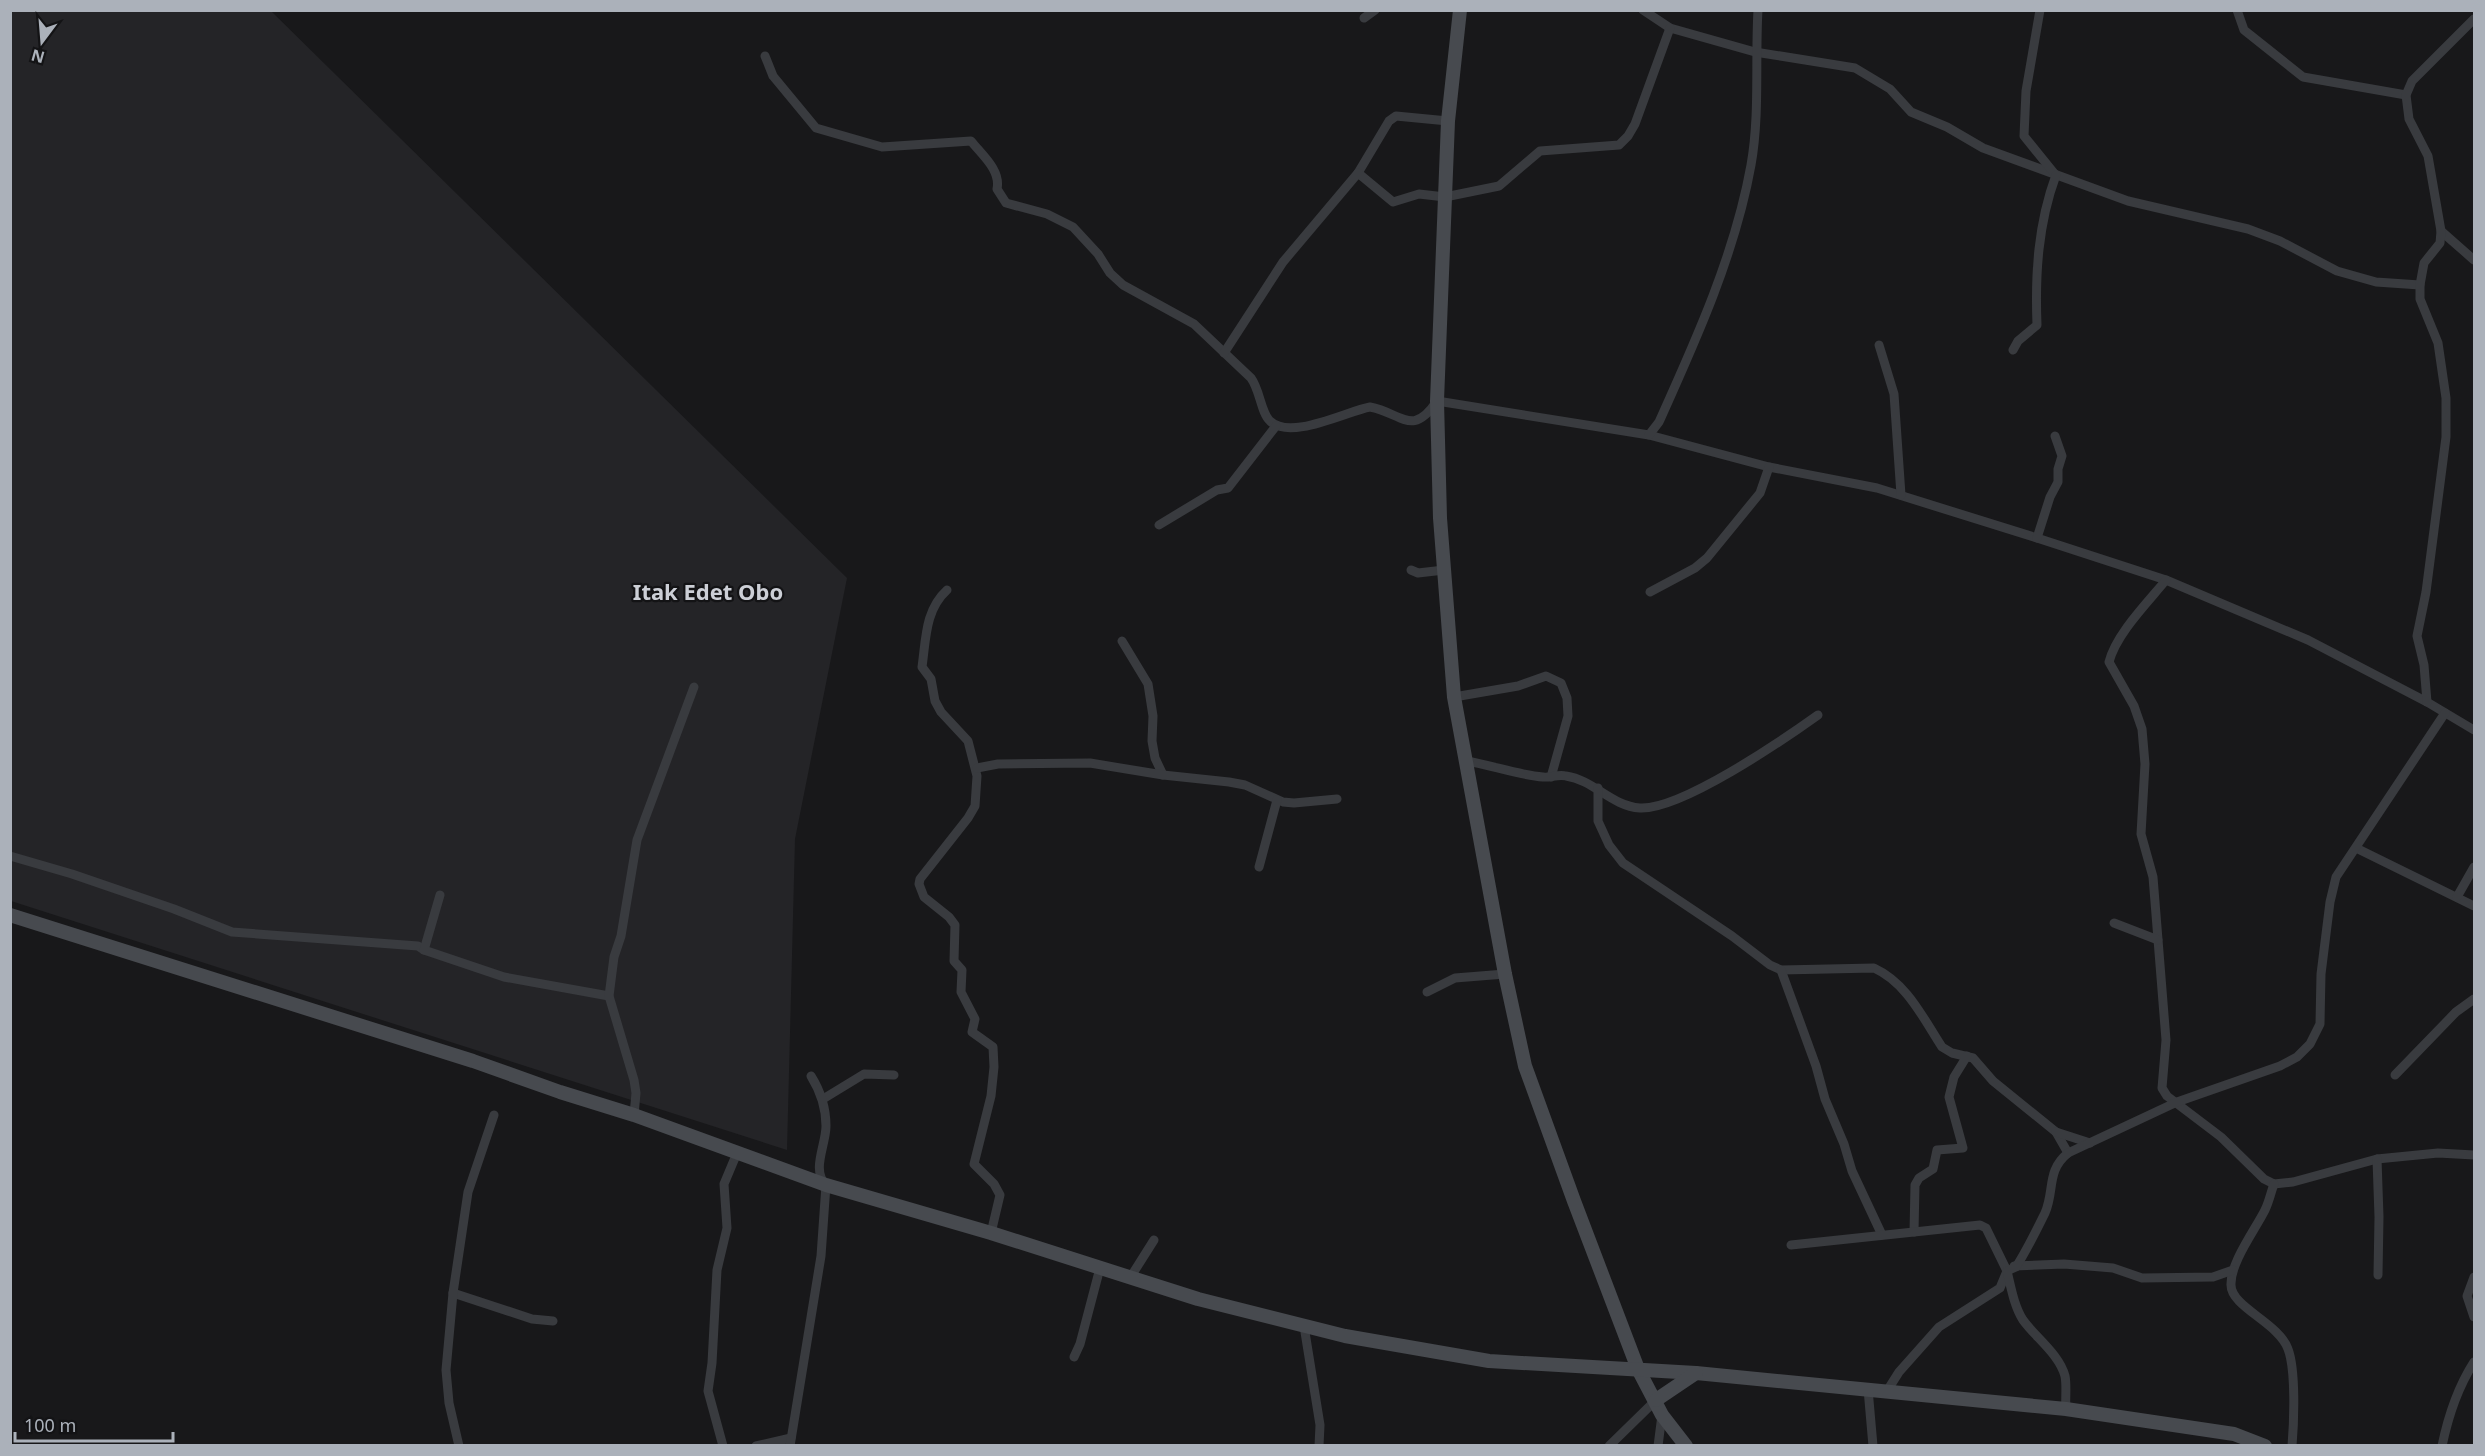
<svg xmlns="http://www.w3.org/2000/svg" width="2485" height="1456" font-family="'Noto Sans',sans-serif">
<rect width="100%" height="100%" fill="#18181a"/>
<path fill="#242427" d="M 11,11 L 271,11 L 847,578 L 795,839 L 787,1150 L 11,901 Z"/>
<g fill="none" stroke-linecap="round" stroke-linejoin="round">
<g stroke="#393b3f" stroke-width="9">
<path d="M 1643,10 L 1670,28 L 1755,52 L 1855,68 L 1890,89 L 1911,112 L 1947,127 L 1983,148 L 2128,201 L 2248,229 L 2280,241 L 2337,271 L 2376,282 L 2420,285"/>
<path d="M 2040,10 L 2026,91 L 2024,136 L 2054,173"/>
<path d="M 2237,10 L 2244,30 L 2303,77 L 2406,95"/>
<path d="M 1364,18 L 1375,10"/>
<path d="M 765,56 L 773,76 L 816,128 L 882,147 L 971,141 C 982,155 1001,170 997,189 L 1006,203 L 1047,214 L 1073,227 L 1098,254 L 1110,273 L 1123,285 L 1194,324 L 1251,378 C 1260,390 1261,413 1270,421 C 1290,441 1347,411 1370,407 C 1402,413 1412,438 1437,401 L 1649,435 L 1769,467 L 1877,488 L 2037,538 L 2166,580 L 2308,640 L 2427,702 L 2474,730"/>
<path d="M 1358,173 L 1389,121 L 1396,116 L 1448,121"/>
<path d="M 2441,231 L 2474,260"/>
<path d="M 1879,345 L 1894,394 L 1901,495"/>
<path d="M 2013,350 L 2018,341 L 2037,325 C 2035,274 2038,224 2056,175"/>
<path d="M 1224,353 L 1283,262 L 1358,173 L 1393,202 L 1419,194 L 1445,197 L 1499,186 L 1540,151 L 1619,145 L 1628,136 L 1635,124 L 1670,28"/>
<path d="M 1649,435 L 1659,422 C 1696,340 1735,254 1751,165 C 1760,115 1755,61 1758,10"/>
<path d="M 1159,525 L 1217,490 L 1228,488 L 1276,426"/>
<path d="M 2037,538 L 2050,497 L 2058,482 L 2058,469 L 2062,456 L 2055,436"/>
<path d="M 1411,570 L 1418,573 L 1444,570"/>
<path d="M 2166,580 C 2148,602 2116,634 2109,662 L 2134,706 L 2142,729 L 2145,764 L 2141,834 L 2153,877 L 2166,1040 L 2162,1088 L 2167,1096 L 2221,1137 L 2264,1179 L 2274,1184 L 2293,1182 L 2377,1159 L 2438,1153 L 2474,1155"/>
<path d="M 947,590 C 925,610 926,639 922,667 L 931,679 L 935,701 L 941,712 L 968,741 L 977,776 L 975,806 L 968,818 L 920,879 L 919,884 L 924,897 L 949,917 L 955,925 L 954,961 L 962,970 L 961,992 L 975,1019 L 972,1032 L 993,1047 L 994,1067 L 991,1096 L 974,1164 L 994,1184 L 1000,1195 L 991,1233"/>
<path d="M 1650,592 L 1695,568 L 1707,558 L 1760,493 L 1769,467"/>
<path d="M 1122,641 L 1148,684 L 1153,716 L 1152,741 L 1155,758 L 1163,775"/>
<path d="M 1454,697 L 1518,686 L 1546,676 L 1561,683 L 1567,698 L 1568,716 L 1551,777"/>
<path d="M 2427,702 L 2424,665 L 2417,636 L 2426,592 L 2446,437 L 2446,398 L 2438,343 L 2420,299 L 2420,285 L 2424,263 L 2440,243 L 2441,231 L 2428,156 L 2409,119 L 2406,95 L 2412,81 L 2474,19"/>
<path d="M 1466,761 C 1491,765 1518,775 1543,777 C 1550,778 1558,774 1566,776 C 1594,780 1611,806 1640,808 C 1681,810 1783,740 1818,715"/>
<path d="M 977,768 L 998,764 L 1090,763 L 1163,775 L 1229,782 L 1245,785 L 1283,802 L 1294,803 L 1337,799"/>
<path d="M 1598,788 L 1598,821 L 1609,845 L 1623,863 L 1732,936 L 1770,965 L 1781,970 L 1874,968 C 1907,983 1923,1018 1942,1047 L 1952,1053 L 1973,1058 L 1993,1081 L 2056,1132 L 2068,1153"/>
<path d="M 2356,848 L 2474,906"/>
<path d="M 10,856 L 72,874 L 174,909 L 232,932 L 418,946 L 424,950"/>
<path d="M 1259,867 L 1277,800"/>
<path d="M 440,895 L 424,950 L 504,977 L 609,996"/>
<path d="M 2457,897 L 2474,867"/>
<path d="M 2114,923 L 2158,940"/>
<path d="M 1781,970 L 1816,1066 L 1825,1099 L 1844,1144 L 1852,1171 L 1882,1235"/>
<path d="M 1427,992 L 1455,978 L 1505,974"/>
<path d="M 2395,1075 L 2456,1012 L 2474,999"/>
<path d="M 823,1099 L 864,1074 L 894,1075"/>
<path d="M 634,1115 L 636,1093 L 634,1080 L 609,996 L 614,957 L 621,936 L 637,840 L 694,687"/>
<path d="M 2056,1132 L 2090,1143"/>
<path d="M 2377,1159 L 2379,1217 L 2378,1275"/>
<path d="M 2274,1184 C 2271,1192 2269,1202 2265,1210 C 2255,1230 2230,1263 2231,1285 C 2231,1307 2279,1323 2288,1349 C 2296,1370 2294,1422 2292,1446"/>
<path d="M 1914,1232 L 1915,1185 L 1919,1178 L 1933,1169 L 1937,1150 L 1963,1148 L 1949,1097 L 1954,1077 L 1967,1056"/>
<path d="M 1791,1245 L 1980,1225 L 1986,1228 L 2007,1271 L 2000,1288 L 1939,1327 L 1899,1372 L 1887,1391"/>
<path d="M 2014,1266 L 2064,1264 L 2113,1268 L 2142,1278 L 2213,1277 L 2233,1270"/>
<path d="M 2474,1277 L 2467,1296 L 2474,1317"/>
<path d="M 1130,1278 L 1154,1240"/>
<path d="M 453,1293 L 532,1319 L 553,1321"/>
<path d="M 1304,1326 L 1320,1425 L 1319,1446"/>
<path d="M 1074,1357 L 1080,1344 L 1100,1268"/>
<path d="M 1868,1389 L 1873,1446"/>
<path d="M 2066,1409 C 2065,1399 2067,1386 2065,1376 C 2059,1354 2036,1338 2023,1320 C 2014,1306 2011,1287 2007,1271 L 2016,1267 C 2027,1250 2036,1231 2045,1213 C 2055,1190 2046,1171 2068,1153 L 2177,1102 L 2280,1066 L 2297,1057 L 2310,1044 L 2320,1024 L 2321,974 L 2330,902 L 2336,877 L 2445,713"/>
<path d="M 459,1446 L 449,1403 L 446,1370 L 453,1293 L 468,1192 L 494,1115"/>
<path d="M 723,1446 L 708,1391 L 712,1363 L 717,1270 L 727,1228 L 724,1184 L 737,1153"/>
<path d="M 756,1446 L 791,1438"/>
<path d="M 790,1446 L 821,1256 L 826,1185 C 811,1170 826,1145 826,1126 C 826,1107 821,1092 811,1076"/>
<path d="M 1609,1446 L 1656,1400"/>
<path d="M 1658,1446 L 1662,1415"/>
<path d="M 2442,1446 C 2448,1417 2458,1387 2474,1362"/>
</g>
<g stroke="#474a4f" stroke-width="14">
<path d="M 1460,10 L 1448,121 L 1437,401 L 1440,518 L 1454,697 L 1505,974 L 1525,1066 L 1574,1201 L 1638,1369 L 1662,1415 L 1686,1446"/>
<path d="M 10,915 L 473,1061 L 560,1092 L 634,1115 L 826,1185 L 991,1233 L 1198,1299 L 1345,1336 L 1489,1361 L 1696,1373 L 2066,1409 L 2234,1434 L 2265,1446"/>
<path d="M 1656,1400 L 1696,1373"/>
</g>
</g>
<g text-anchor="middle" stroke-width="4.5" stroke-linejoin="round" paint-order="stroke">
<g font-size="22" font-weight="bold" fill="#cccfd6" stroke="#131315">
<text x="708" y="600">Itak Edet Obo</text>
</g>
</g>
<rect width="2485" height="1456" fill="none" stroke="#abb1ba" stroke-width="24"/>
<g transform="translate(42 42) rotate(196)" stroke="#131315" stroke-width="4.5" paint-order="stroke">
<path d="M0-4.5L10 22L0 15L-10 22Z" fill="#abb1ba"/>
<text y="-9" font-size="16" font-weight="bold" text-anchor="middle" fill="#abb1ba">N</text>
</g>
<path d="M15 1432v9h158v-9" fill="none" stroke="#abb1ba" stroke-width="3"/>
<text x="24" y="1432" font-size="18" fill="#abb1ba" stroke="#131315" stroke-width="4.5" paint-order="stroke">100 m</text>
</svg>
